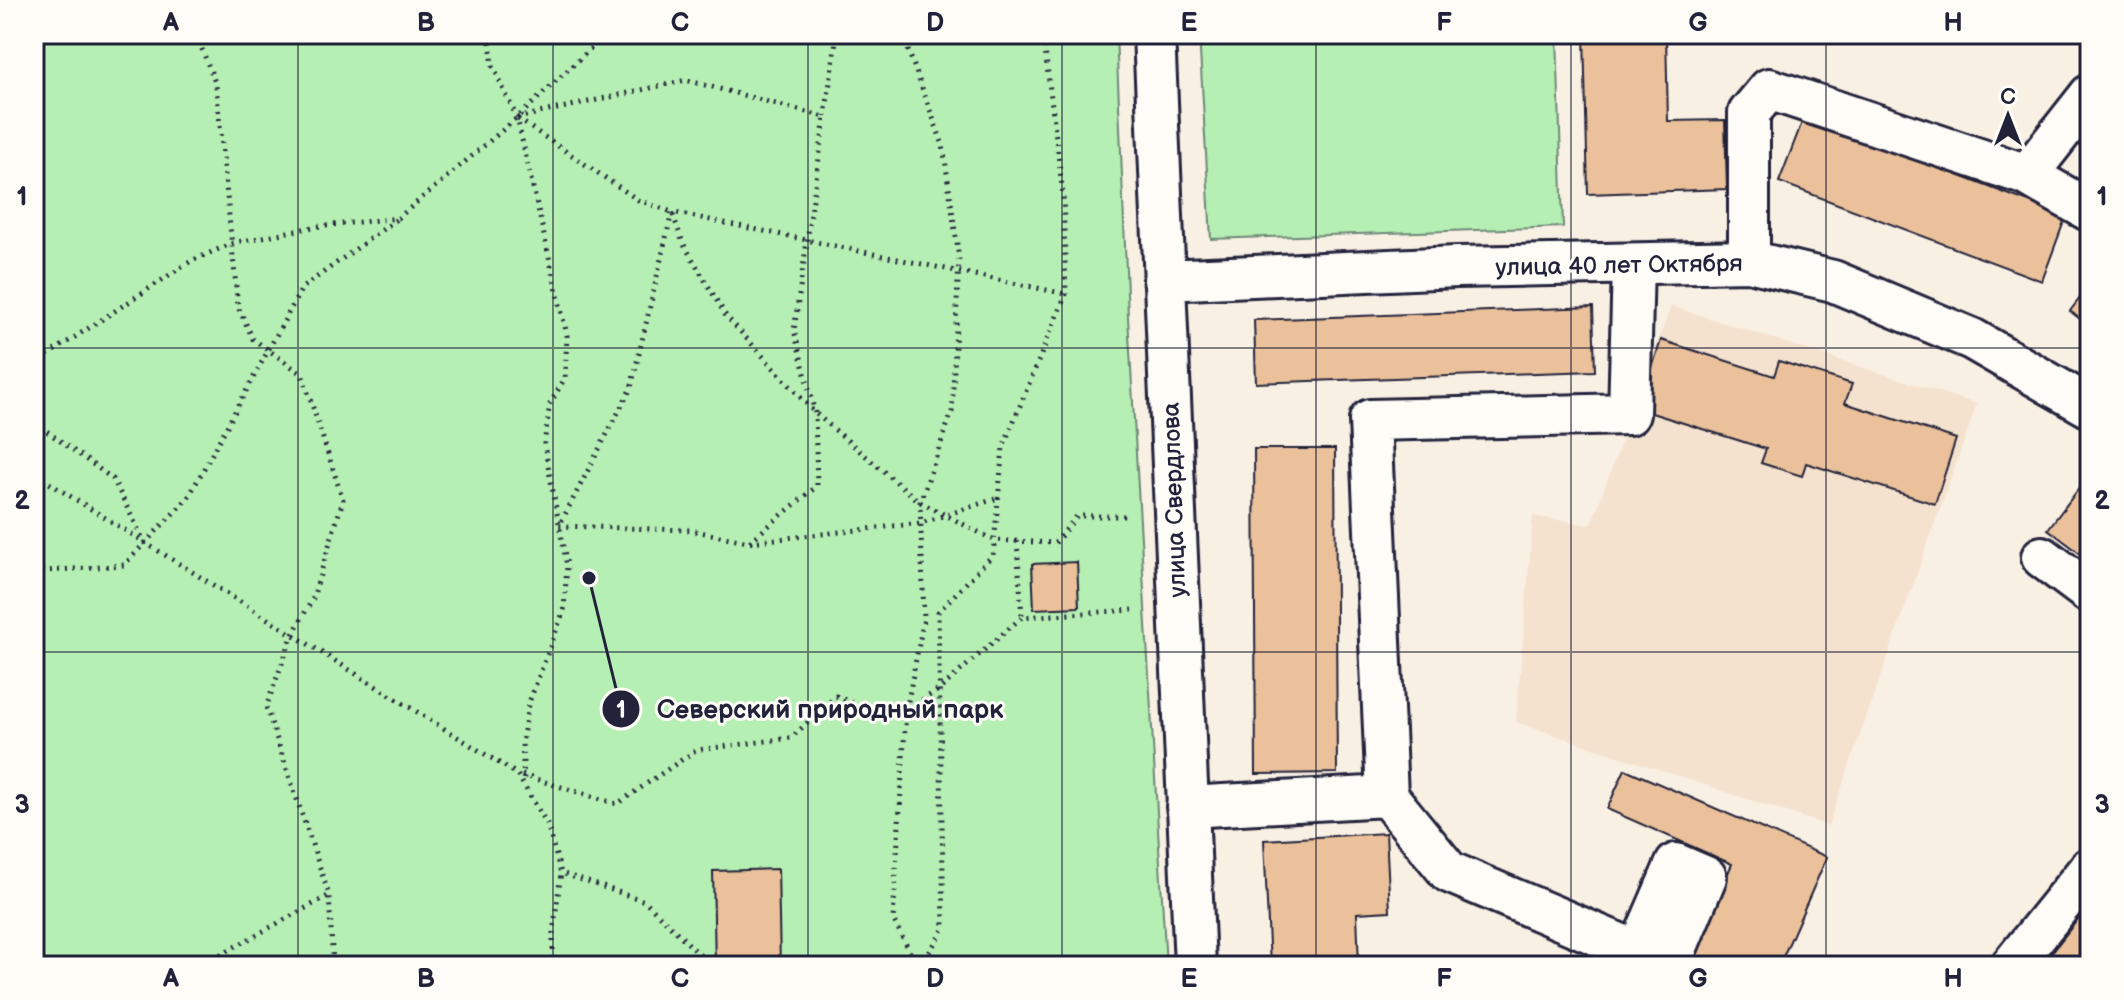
<svg xmlns="http://www.w3.org/2000/svg" width="2124" height="1000" font-family="'Balsamiq Sans',sans-serif">
<rect width="100%" height="100%" fill="#f9f0e4"/>
<filter id="ink" filterUnits="userSpaceOnUse"><feTurbulence type="fractalNoise" baseFrequency=".0125" numOctaves="2"/><feDisplacementMap in="SourceGraphic" scale="16" xChannelSelector="R" yChannelSelector="G"/><feConvolveMatrix kernelMatrix="1 2 1 2 8 2 1 2 1" color-interpolation-filters="sRGB"/></filter>
<g filter="url(#ink)">
<path fill="#f4e2ce" d="M 1671,306 L 1977,404 L 1828,826 L 1516,722 L 1533,516 L 1591,525 Z"/>
<g fill="#b6efb3" stroke="#6c8877" stroke-width="2">
<path d="M 34,34 L 1116,34 L 1128,317 L 1166,966 L 34,966 Z"/>
<path d="M 1199,34 L 1557,34 L 1563,227 L 1211,239 Z"/>
</g>
<g fill="#eac19a" stroke="#22223b" stroke-width="2">
<path d="M 1584,34 L 1666,34 L 1668,121 L 1725,120 L 1727,189 L 1588,194 Z"/>
<path d="M 1804,117 L 2066,216 L 2042,281 L 1779,182 Z"/>
<path d="M 2090,285 L 2090,327 L 2070,311 Z"/>
<path d="M 1593,307 L 1595,371 L 1256,383 L 1254,320 Z"/>
<path d="M 1661,340 L 1774,376 L 1779,361 L 1852,384 L 1845,403 L 1956,439 L 1935,504 L 1806,463 L 1802,476 L 1761,463 L 1766,449 L 1639,409 Z"/>
<path d="M 1254,449 L 1335,449 L 1337,773 L 1256,774 Z"/>
<path d="M 2090,474 L 2090,561 L 2048,529 Z"/>
<path d="M 1077,562 L 1079,607 L 1034,609 L 1032,564 Z"/>
<path d="M 1625,769 L 1827,857 L 1779,966 L 1688,966 L 1732,864 L 1607,809 Z"/>
<path d="M 1386,833 L 1390,911 L 1357,913 L 1359,966 L 1270,966 L 1264,840 Z"/>
<path d="M 778,869 L 780,966 L 715,966 L 713,871 Z"/>
<path d="M 2090,904 L 2090,966 L 2041,966 Z"/>
</g>
<g fill="none" stroke-linecap="round" stroke-linejoin="round">
<g stroke="#22223b" stroke-width="46">
<g id="minor">
<path d="M 1154,34 L 1195,966"/>
<path d="M 2027,175 L 2090,211"/>
<path d="M 1749,261 L 1749,113 L 1769,89 L 2027,175 L 2090,95"/>
<path d="M 1164,280 L 1457,267 L 1749,261 L 1833,281 L 1972,339 L 2090,407"/>
<path d="M 2042,557 L 2090,593"/>
<path d="M 1387,796 L 1370,420 L 1629,414 L 1633,264"/>
<path d="M 1187,807 L 1387,796 L 1449,872 L 1638,952"/>
<path d="M 1632,966 L 1676,864 L 1706,877 L 1669,966"/>
<path d="M 2011,966 L 2090,868"/>
</g>
</g>
<g stroke="#22223b" stroke-width="5" stroke-dasharray="2 6" stroke-linecap="butt">
<path d="M 196,34 L 216,85 L 238,307 L 253,339 L 302,374 L 343,500 L 313,598 L 293,634 L 266,707 L 329,895 L 333,966"/>
<path d="M 489,34 L 493,66 L 517,118 L 567,335 L 565,378 L 550,404 L 544,444 L 567,566 L 564,610 L 528,705 L 522,743 L 524,781"/>
<path d="M 907,34 L 908,50 L 943,145 L 959,259 L 952,412 L 920,502 L 924,618 L 906,711 L 893,919 L 917,966"/>
<path d="M 825,117 L 837,34"/>
<path d="M 517,118 L 686,80 L 825,117 L 794,330 L 815,413 L 817,486 L 749,542 L 690,530 L 559,526 L 631,388 L 672,212 L 1066,294"/>
<path d="M 518,119 L 638,200 L 672,212 L 683,243 L 726,316 L 815,413 L 920,502 L 994,540 L 1055,543 L 1077,516 L 1129,516"/>
<path d="M 34,364 L 191,261 L 233,243 L 313,227 L 398,218 L 517,118 L 606,34"/>
<path d="M 34,422 L 113,479 L 144,541"/>
<path d="M 34,481 L 46,481 L 517,774 L 547,824 L 561,873 L 645,901 L 711,966"/>
<path d="M 1017,541 L 1022,617"/>
<path d="M 750,542 L 921,523 L 998,498"/>
<path d="M 34,572 L 124,565 L 188,498 L 302,288 L 397,219"/>
<path d="M 522,775 L 617,804 L 696,750 L 791,738 L 836,696 L 891,719 L 940,689 L 1022,617 L 1133,610"/>
<path d="M 199,966 L 328,896"/>
<path d="M 553,966 L 553,933 L 561,873"/>
<path d="M 921,966 L 944,928 L 938,612 L 993,555 L 1003,447 L 1066,294 L 1063,194 L 1043,34"/>
</g>
<use href="#minor" stroke="#fdfcf7" stroke-width="40"/>
</g>
</g>
<path fill="none" stroke="#22223b" stroke-width="2" stroke-opacity="0.55" d="M 298,34 L 298,966M 553,34 L 553,966M 808,34 L 808,966M 1062,34 L 1062,966M 1316,34 L 1316,966M 1571,34 L 1571,966M 1826,34 L 1826,966M 34,348 L 2090,348M 34,652 L 2090,652"/>
<g text-anchor="middle" stroke-width="6" stroke-linejoin="round" paint-order="stroke">
<g font-size="24" fill="#22223b" stroke="#fdfcf7">
<text transform="translate(1619 265) rotate(-1)" y="8">улица 40 лет Октября</text>
<text transform="translate(1174 500) rotate(-92)" y="8">улица Свердлова</text>
</g>
</g>
<path fill="none" stroke="#22223b" stroke-width="3" d="M589 578L621 709"/>
<g fill="#22223b" stroke="#fdfcf7" stroke-width="3">
<circle cx="589" cy="578" r="8"/>
<circle cx="621" cy="709" r="20"/>
</g>
<g font-size="24" text-anchor="middle" font-weight="bold" fill="#fff">
<text x="621" y="718">1</text>
</g>
<g font-size="26" text-anchor="middle" font-weight="bold" fill="#22223b" stroke="#fdfcf7" stroke-width="6" stroke-linejoin="round" paint-order="stroke">
<text x="830" y="718">Северский природный парк</text>
</g>
<rect width="2124" height="1000" fill="none" stroke="#fdfcf7" stroke-width="88"/>
<g transform="translate(2008 116)" stroke="#fdfcf7" stroke-width="6" paint-order="stroke">
<path d="M0-6L14 30L0 20L-14 30Z" fill="#22223b"/>
<text y="-12" font-size="22" font-weight="bold" text-anchor="middle" fill="#22223b">С</text>
</g>
<rect x="44" y="44" width="2036" height="912" fill="none" stroke="#22223b" stroke-width="3"/>
<g font-size="26" text-anchor="middle" font-weight="bold" fill="#22223b">
<text x="171" y="31">A</text>
<text x="426" y="31">B</text>
<text x="680" y="31">C</text>
<text x="935" y="31">D</text>
<text x="1189" y="31">E</text>
<text x="1444" y="31">F</text>
<text x="1698" y="31">G</text>
<text x="1953" y="31">H</text>
<text x="22" y="205">1</text>
<text x="2102" y="205">1</text>
<text x="22" y="509">2</text>
<text x="2102" y="509">2</text>
<text x="22" y="813">3</text>
<text x="2102" y="813">3</text>
<text x="171" y="987">A</text>
<text x="426" y="987">B</text>
<text x="680" y="987">C</text>
<text x="935" y="987">D</text>
<text x="1189" y="987">E</text>
<text x="1444" y="987">F</text>
<text x="1698" y="987">G</text>
<text x="1953" y="987">H</text>
</g>
</svg>
